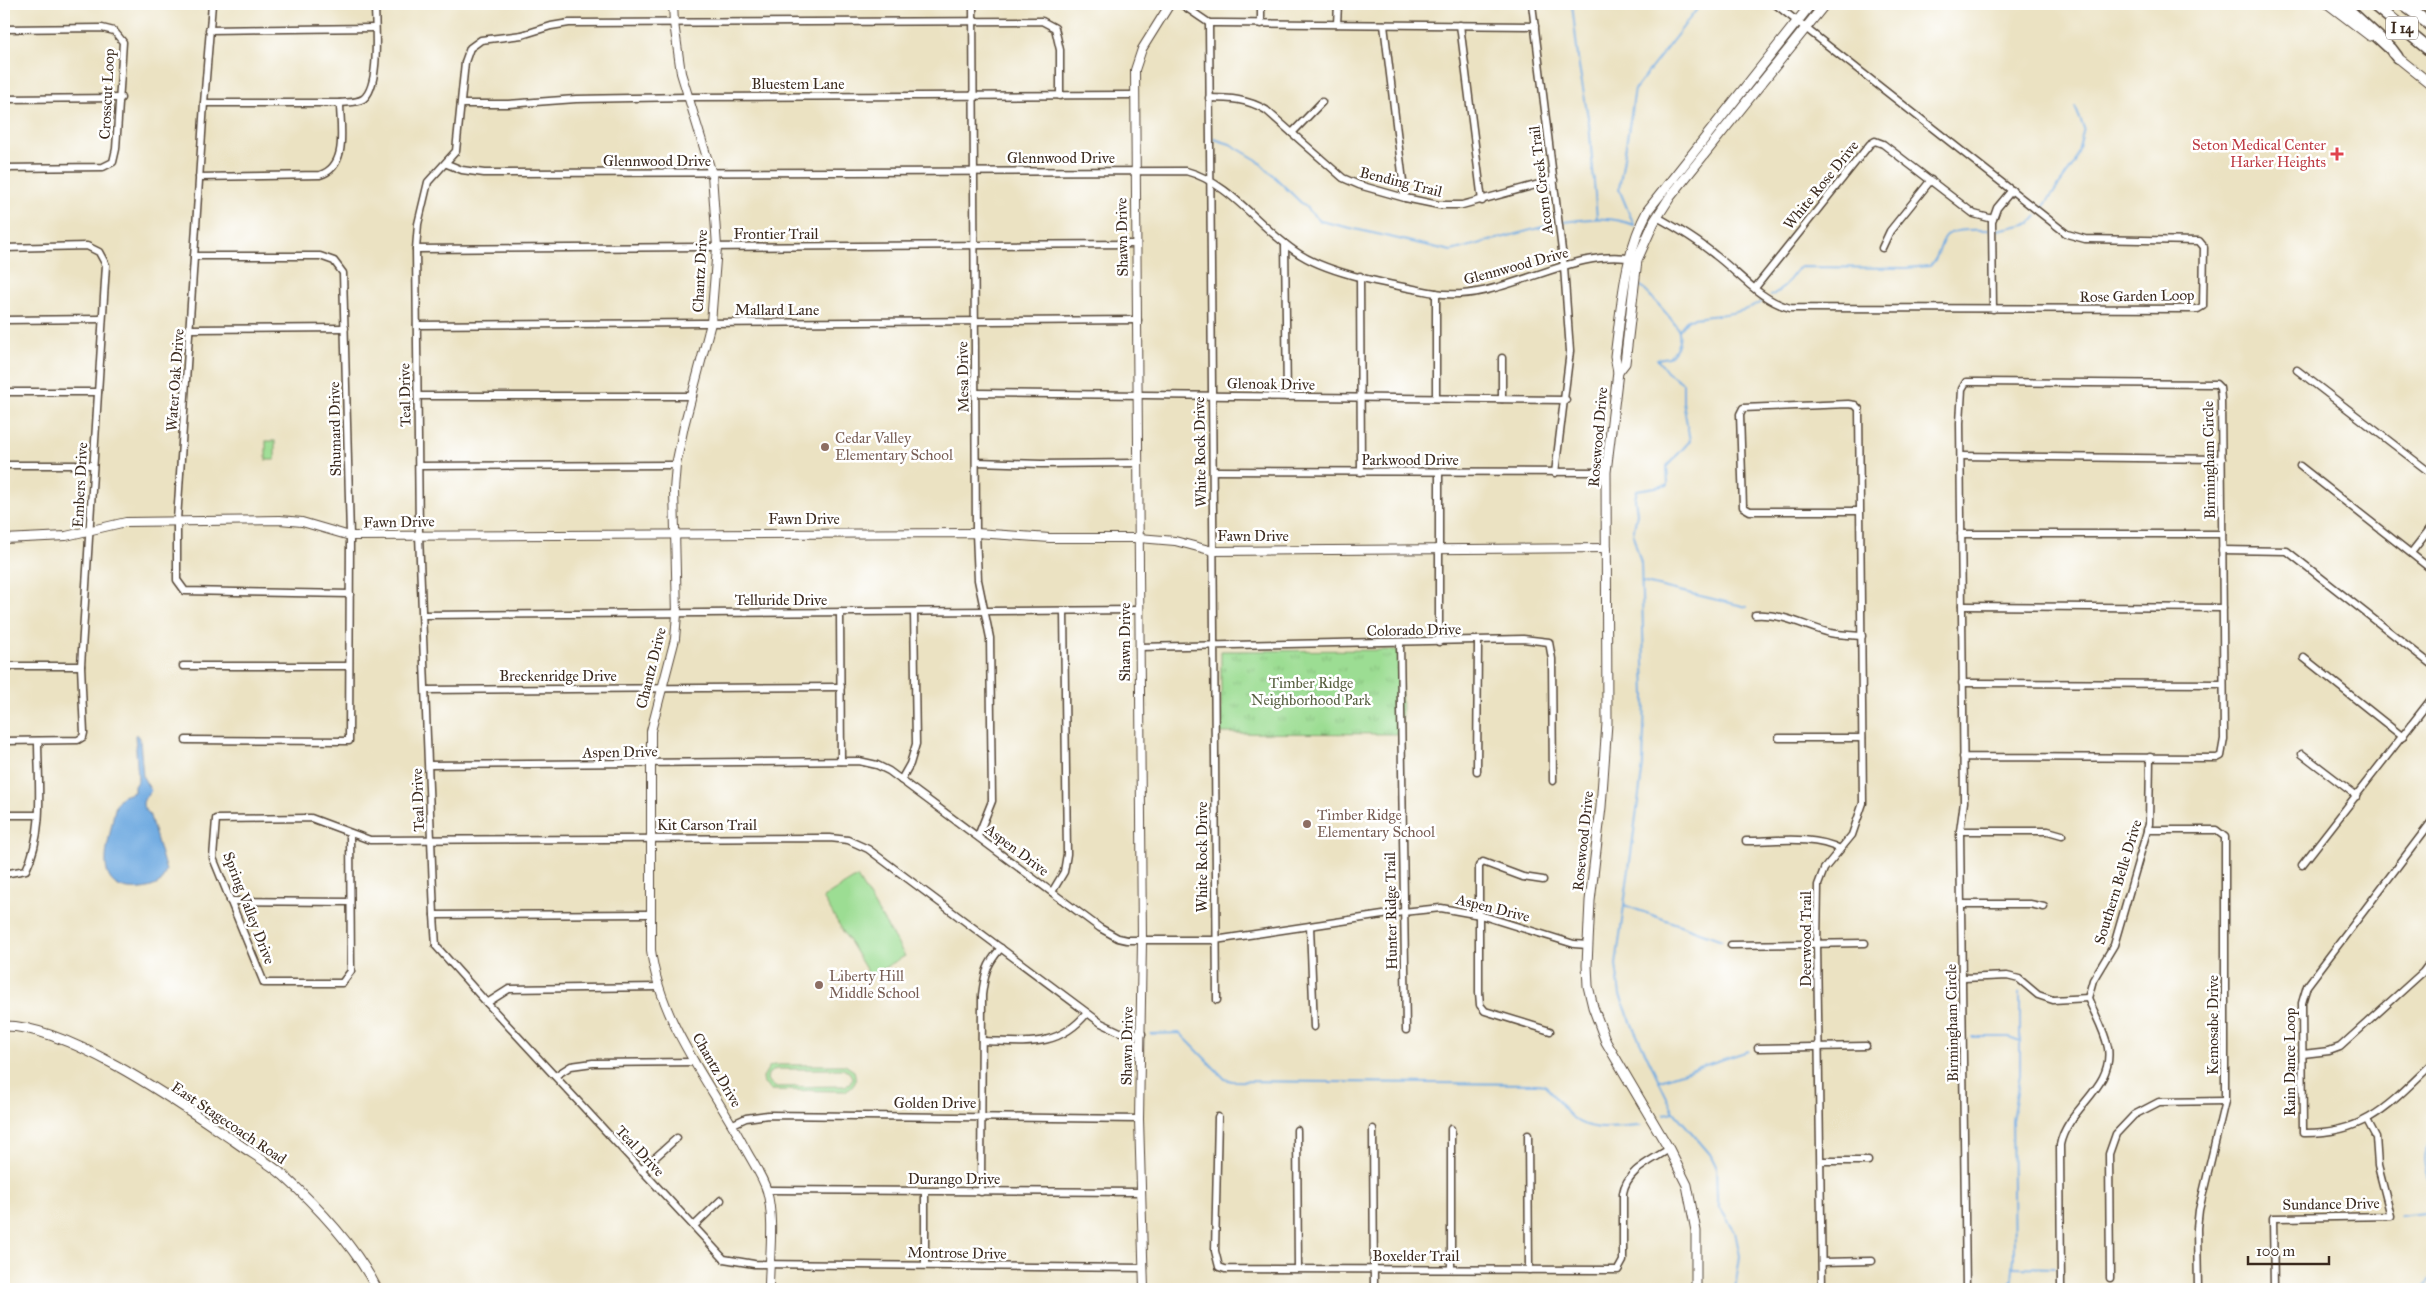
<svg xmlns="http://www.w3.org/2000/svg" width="2436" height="1293" font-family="'IM FELL Great Primer',serif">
<defs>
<pattern id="park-tufts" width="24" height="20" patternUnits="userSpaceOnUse" patternTransform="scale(1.25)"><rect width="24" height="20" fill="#9cdd93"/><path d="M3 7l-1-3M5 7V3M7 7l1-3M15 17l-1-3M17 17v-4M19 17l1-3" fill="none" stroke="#87be7e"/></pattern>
</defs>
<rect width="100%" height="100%" fill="#fff"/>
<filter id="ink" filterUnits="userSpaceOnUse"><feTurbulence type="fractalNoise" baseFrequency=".02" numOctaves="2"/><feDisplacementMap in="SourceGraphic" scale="10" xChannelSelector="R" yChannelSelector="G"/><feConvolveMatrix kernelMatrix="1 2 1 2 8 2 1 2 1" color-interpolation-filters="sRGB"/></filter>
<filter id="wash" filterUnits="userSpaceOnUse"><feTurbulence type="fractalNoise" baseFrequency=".0096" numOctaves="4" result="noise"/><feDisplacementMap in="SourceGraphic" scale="20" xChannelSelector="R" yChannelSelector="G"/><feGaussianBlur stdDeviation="1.12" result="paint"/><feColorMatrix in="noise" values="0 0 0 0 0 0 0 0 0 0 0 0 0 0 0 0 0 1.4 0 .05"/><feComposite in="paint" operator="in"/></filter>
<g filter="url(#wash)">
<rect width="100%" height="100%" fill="#ebe2c2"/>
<g fill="#9cdd93" stroke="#6c8458" fill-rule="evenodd">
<rect x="266" y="441" width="9" height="19"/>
<path d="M 857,877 L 905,956 L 870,976 L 823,898 Z"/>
<path d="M 774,1065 L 845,1065 L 854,1071 C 857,1080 855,1087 846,1091 L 771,1090 L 764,1084 L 763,1077 L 769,1067 ZM 776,1069 L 843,1069 L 849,1072 L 852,1077 L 850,1084 L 845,1086 L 775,1087 L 767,1080 L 768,1074 Z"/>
</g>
<path fill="url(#park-tufts)" stroke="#6c8458" d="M 1401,650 L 1402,734 L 1221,733 L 1221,651 Z"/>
<path fill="#71abe1" stroke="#566a80" d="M 137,734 L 140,741 L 143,777 L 151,791 C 143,799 139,806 149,813 L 166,871 L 161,882 C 151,889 140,890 128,889 C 96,884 107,849 111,828 C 113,820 114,805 120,798 C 123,795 130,794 134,792 L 134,786 L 138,780 L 135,735 Z"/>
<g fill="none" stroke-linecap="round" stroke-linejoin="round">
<g stroke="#71abe1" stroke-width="2">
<path d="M 1572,4 L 1579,66 L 1589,123 L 1597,218"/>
<path d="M 1214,139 L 1230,144 L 1257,160 L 1320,221 L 1451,251 L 1554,224"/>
<path d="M 2042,209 L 2075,163 L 2084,128 L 2075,107"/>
<path d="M 1563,222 C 1588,219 1610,215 1634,225"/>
<path d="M 1634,225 L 1619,189 L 1635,89 L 1701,4"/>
<path d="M 1997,230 L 2031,223 L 2037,216"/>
<path d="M 1641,286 C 1649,295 1677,322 1679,332 C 1681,343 1676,350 1669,357 L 1657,359 L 1667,372 L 1683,383 L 1683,402 L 1690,441 L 1667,466 L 1668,485 L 1637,490 L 1635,499 L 1637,513 L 1633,535 L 1641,563 L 1645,696 L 1643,765 L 1616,965 L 1620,995 L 1634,1029 L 1674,1112 L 1710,1154 L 1716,1166 L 1717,1198 L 1720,1208 L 1735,1232 L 1740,1256 L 1735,1289"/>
<path d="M 1771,296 L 1784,287 L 1799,267 L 1906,268 L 1930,266 C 1942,253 1937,249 1945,237 C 1951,228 1977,230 1988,230"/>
<path d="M 1679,330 L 1688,319 C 1712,315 1743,315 1763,301"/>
<path d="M 1641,582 L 1747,607"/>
<path d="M 1624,905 L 1722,940"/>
<path d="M 1151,1034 L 1180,1033 L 1225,1079 L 1232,1081 L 1537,1084 L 1545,1085 C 1554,1096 1562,1108 1573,1118 C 1590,1133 1620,1127 1641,1126"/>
<path d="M 1972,1037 L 2009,1037 L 2020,1041"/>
<path d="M 1660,1080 L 1748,1051"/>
<path d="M 1665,1114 L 1674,1112"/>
<path d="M 2432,1141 C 2417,1157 2427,1172 2432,1190"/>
<path d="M 2400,1216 L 2432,1212"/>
<path d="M 2014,1267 L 2054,1268"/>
<path d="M 2007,1289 L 2012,1279 L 2014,1257 L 2012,1120 L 2020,1075 L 2020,992"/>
<path d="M 2423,1289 L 2432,1276"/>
</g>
</g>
</g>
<g filter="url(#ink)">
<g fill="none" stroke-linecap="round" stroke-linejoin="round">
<g stroke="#554637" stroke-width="9">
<g id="minor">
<path d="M 212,4 L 204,103 L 177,520 L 177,580 L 185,591 L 350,594"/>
<path d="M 973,4 L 976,533 L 978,580 L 990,638 L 992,801 L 978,836"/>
<path d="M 1181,4 L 1209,23 L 1218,23 L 1535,26"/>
<path d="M 1261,4 L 1261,24"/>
<path d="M 1532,4 L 1564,267 L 1570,351 L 1555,473"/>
<path d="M 1209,23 L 1217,1000"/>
<path d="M 1337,24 L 1338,4"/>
<path d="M 1384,25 L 1405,198"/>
<path d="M 1460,25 L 1482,201"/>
<path d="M 4,29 L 102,28 L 114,31 L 123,42 L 116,149 L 113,162 L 103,167 L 4,168"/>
<path d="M 209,30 L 375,28"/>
<path d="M 1060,96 L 1060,50 L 1055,28 L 1042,21 L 569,23 L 551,26 L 522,35 L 481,40 L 470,48 L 465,62 L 456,151 L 428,182 L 418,224 L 416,249 L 419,535 L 434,915 L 436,946 L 487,1003 L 724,1259 L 754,1264 L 1144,1268"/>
<path d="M 1209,98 C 1230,98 1247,99 1266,110 L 1343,178 L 1359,185 L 1405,198 L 1439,205 L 1462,205 L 1554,180"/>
<path d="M 4,99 L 121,98"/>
<path d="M 204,103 L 340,103 C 348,102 356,103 363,99 C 381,86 375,25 375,4"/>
<path d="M 461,104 L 508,104 L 576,99 L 688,97 L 1134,95"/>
<path d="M 1292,133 L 1322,102"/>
<path d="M 447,164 L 462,170 L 484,173 L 1186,171 C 1232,183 1261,231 1301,255 C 1333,275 1397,286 1435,293 C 1501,304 1570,246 1634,259"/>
<path d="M 199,177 L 320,175 C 349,166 340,127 340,103"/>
<path d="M 1657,217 C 1677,228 1697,240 1715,255 C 1739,273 1761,301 1790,308 L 2198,309 L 2203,306 L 2204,247 L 2199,241 L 2085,239 L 2067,234 L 1775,4"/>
<path d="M 1285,244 L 1287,397"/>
<path d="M 4,248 L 87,246 L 99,252 L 106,265 L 81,666 L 84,733 L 83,737 L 78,740 L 4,741"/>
<path d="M 1882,248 L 1890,231 L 1931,180"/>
<path d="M 416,249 L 1135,244"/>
<path d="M 1360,276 L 1361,472"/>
<path d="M 1755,288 L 1870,144 L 1875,141 L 1883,144 L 1974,214 L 1993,219"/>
<path d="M 1993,309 L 1992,222 L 1997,208 L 2012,190"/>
<path d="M 4,320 L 102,319"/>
<path d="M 417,325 L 1138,320"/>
<path d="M 191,329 L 345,328"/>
<path d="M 1502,358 L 1502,399"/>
<path d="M 2297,370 L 2432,474"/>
<path d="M 4,392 L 98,392"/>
<path d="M 976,393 L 1566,400"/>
<path d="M 418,396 L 693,396"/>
<path d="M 1436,398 L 1436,293"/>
<path d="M 1961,456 L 2222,459"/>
<path d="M 977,462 L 1041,464 L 1138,463"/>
<path d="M 4,465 L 93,465"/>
<path d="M 419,466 L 676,465"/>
<path d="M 2300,466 L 2432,570"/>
<path d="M 1213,471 L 1606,472"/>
<path d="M 1439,473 L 1439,642"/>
<path d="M 1961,534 L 2222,534"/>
<path d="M 2222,550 L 2287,551 L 2432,665"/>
<path d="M 2411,553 L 2432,526"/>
<path d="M 1962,606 L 2223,608"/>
<path d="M 840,612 L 841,761"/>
<path d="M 424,615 L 1139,610"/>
<path d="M 1755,615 C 1783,613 1804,626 1830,633 C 1841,635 1851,635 1862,636"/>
<path d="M 1400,642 L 1406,1030"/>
<path d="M 1139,647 L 1523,639 L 1549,642 L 1552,659 L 1553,781"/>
<path d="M 2304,658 L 2403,737"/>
<path d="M 4,666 L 81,666"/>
<path d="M 183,666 L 348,666"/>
<path d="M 1962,683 L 2223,684"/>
<path d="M 426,690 L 841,687"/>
<path d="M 1779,738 L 1862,738"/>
<path d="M 186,740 L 349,741 L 350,536 L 343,273 L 334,261 L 320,256 L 194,256"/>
<path d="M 2302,754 L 2357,796"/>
<path d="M 1963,757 L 2217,758 L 2221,756 L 2224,739 L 2221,399 L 2220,388 L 2216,384 L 1977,382 L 1966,382 L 1962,389 L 1960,423 L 1964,802 L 1960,831 L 1966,1289"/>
<path d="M 429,765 L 859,761 L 877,765 L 889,771 L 1100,928 L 1118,938 L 1127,940 L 1215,940 L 1403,912 L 1441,908 L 1480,915 L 1574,944 L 1588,945"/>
<path d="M 1477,771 L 1478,642"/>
<path d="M 901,780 L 910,764 L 916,744 L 914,612"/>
<path d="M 4,815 L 38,815"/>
<path d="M 2432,821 L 2307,986 L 2302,1003 L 2303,1133 C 2366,1134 2389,1105 2432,1064"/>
<path d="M 2147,830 L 2216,830 L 2225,837 L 2225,1101 L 2199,1210 L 2197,1228 L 2198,1289"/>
<path d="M 1960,831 L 2048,831 L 2062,835"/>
<path d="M 350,833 L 351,971 L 342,983 L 264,983 L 213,858 L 216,819 L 311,818 L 370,840 L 830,838 L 848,840 L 868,849 L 1101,1023 L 1120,1032 L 1142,1034"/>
<path d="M 1746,841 C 1775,841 1814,835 1840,849"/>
<path d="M 2302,865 L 2432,698"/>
<path d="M 4,874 L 26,870 C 45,831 38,782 38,741"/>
<path d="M 1543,880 L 1523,877 L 1483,862 L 1479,866 L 1479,992 L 1480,1005 L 1485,1011 L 1550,1031"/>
<path d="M 1052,892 L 1064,872 L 1067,854 L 1064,611"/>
<path d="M 230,901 L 350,902"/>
<path d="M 1963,904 L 2030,904 L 2044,907"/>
<path d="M 434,915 L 650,914"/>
<path d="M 1310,926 L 1314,1027"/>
<path d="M 1731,945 L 1865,943"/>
<path d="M 1964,978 L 2007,976 L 2019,979 L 2038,995 L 2053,1000 L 2088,998"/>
<path d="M 487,1003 L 509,989 L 659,987"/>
<path d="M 982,1041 C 1024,1042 1058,1049 1087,1013"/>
<path d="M 1758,1048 L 1866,1046"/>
<path d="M 2303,1054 L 2329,1051 L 2340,1047 L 2423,972 L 2432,960"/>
<path d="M 555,1076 L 571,1066 L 593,1063 L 695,1062"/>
<path d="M 1218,1117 L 1215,1251 L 1219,1267 L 1225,1269 L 1618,1270 L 1623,1261 L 1623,1193 C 1627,1170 1651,1161 1669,1149"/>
<path d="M 733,1124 L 746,1118 L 768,1115 L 1139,1119"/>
<path d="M 1373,1129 L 1374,1289"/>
<path d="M 1451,1129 L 1451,1269"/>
<path d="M 1297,1130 L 1298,1268"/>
<path d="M 1528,1135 L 1529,1270"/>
<path d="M 1821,1161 L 1868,1161"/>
<path d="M 641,1170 L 677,1138"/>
<path d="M 766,1190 L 1141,1192"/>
<path d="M 925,1191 L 925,1265"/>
<path d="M 981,1192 L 982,995 C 985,973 986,965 1001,948"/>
<path d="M 694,1226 L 721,1200"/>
<path d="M 1822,1262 L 1872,1261"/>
<path d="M 2110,1278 L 2109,1154 L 2116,1134 L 2134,1115 L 2159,1102 L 2225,1101"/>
<path d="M 1822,1289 L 1817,944 L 1818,885 L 1824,869 L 1852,835 L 1863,803 L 1859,409 L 1855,405 L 1848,404 L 1743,408 L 1740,414 L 1743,507 L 1750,511 L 1860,511"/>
<path d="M 2061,1289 L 2060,1145 C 2067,1108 2114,1088 2108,1048 C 2105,1031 2095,1015 2088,998 L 2093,980 L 2114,945 L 2149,824 L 2150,757"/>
<path d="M 2274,1289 L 2273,1218 L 2391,1216 L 2378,1166 L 2376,1137 L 2367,1120"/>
</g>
</g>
<g stroke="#554637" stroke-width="10">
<g id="tertiary">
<path d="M 673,4 L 674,23 L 681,73 L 712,174 L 717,247 L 711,323 L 684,426 L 676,465 L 674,490 L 677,614 L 675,639 L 651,731 L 651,950 C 660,1024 713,1086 746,1150 C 753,1163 763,1177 767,1191 C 775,1221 769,1258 769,1289"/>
<path d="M 4,539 L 66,536 L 126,522 L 280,520 L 302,522 L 350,536 L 976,533 L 1050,538 L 1139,538 L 1175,541 L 1213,551 L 1607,548"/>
<path d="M 1144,1289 L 1139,1119 L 1142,941 L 1135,70 L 1142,49 L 1170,4"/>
</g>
</g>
<g stroke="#554637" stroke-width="11">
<g id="secondary">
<path d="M 2328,4 L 2370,36"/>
<path d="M 2392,53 L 2432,85"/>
<path d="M 1618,372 L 1625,363 L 1637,260 L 1654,222 L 1670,197 L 1825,4"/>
<path d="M 4,1026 C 68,1025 180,1104 233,1140 C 249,1152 268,1162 283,1175 C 317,1206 356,1248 377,1289"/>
<path d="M 1696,1289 L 1696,1231 L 1687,1185 L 1669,1149 L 1606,1042 L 1593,1007 L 1588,986 L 1587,965 L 1590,901 L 1601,807 L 1607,723 L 1606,472 L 1618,372 L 1615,356 C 1622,306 1624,254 1648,210 L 1811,4"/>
</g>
</g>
<g stroke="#554637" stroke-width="14">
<g id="motorway">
<path d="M 2342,4 L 2391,49 L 2397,57"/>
<path d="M 2373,4 L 2432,52"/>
<path d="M 2403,4 L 2432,26"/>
<path d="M 2427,4 L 2432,8"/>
</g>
</g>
<use href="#minor" stroke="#fff" stroke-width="6"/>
<use href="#tertiary" stroke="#fff" stroke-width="8"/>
<use href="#secondary" stroke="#fff" stroke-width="9"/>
<use href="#motorway" stroke="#fff" stroke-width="11"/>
</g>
</g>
<path fill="#e0444e" stroke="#fff" stroke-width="2" d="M2334.5 146.5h5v5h5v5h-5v5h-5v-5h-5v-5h5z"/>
<g fill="#8d6e63" stroke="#fff" stroke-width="2">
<circle cx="825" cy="447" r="5"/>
<circle cx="1307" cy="824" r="5"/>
<circle cx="819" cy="985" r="5"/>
</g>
<g text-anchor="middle" stroke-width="5" stroke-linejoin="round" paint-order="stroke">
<rect fill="#fff" stroke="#766a62" stroke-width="1" x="2386" y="16.5" width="32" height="23" rx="4"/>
<g font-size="14" font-weight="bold" fill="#3b2a1e">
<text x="2402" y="33">I 14</text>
</g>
<g font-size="15" fill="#3b2a1e" stroke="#fff">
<text x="798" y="89">Bluestem Lane</text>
<text transform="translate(107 94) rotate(-87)" y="5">Crosscut Loop</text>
<text x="1061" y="163">Glennwood Drive</text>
<text x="657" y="166">Glennwood Drive</text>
<text transform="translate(1541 180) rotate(-97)" y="5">Acorn Creek Trail</text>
<text transform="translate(1401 182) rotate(14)" y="5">Bending Trail</text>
<text transform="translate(1821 185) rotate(-51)" y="5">White Rose Drive</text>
<text x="776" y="239">Frontier Trail</text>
<text transform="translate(1122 237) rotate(-91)" y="5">Shawn Drive</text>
<text transform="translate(1516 266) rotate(-15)" y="5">Glennwood Drive</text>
<text transform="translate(700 271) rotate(-87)" y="5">Chantz Drive</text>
<text transform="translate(2137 296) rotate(-1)" y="5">Rose Garden Loop</text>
<text x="777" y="315">Mallard Lane</text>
<text transform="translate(963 377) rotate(-91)" y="5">Mesa Drive</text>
<text transform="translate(175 380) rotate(-86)" y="5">Water Oak Drive</text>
<text transform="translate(1271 384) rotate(1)" y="5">Glenoak Drive</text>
<text transform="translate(405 395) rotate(-91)" y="5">Teal Drive</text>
<text transform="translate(335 429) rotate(-91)" y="5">Shumard Drive</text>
<text transform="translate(1598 437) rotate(-85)" y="5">Rosewood Drive</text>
<text transform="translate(1200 452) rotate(-91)" y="5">White Rock Drive</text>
<text x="1410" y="465">Parkwood Drive</text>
<text transform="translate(2209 460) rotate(-91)" y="5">Birmingham Circle</text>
<text transform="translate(80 485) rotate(-87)" y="5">Embers Drive</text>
<text x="804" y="524">Fawn Drive</text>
<text transform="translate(399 522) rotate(-1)" y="5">Fawn Drive</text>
<text x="1253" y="541">Fawn Drive</text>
<text x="781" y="605">Telluride Drive</text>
<text transform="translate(1414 630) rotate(-1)" y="5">Colorado Drive</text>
<text transform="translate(1125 642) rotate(-90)" y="5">Shawn Drive</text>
<text transform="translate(651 668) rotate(-76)" y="5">Chantz Drive</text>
<text x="558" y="681">Breckenridge Drive</text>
<text transform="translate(620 752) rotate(-1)" y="5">Aspen Drive</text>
<text transform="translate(418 800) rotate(-92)" y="5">Teal Drive</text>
<text x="707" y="830">Kit Carson Trail</text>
<text transform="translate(1583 841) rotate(-84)" y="5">Rosewood Drive</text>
<text transform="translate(1017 850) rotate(37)" y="5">Aspen Drive</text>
<text transform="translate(1202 857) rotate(-90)" y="5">White Rock Drive</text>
<text transform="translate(2118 882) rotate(-73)" y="5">Southern Belle Drive</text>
<text transform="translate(249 908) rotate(69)" y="5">Spring Valley Drive</text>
<text transform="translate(1493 908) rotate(14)" y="5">Aspen Drive</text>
<text transform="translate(1391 911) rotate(-91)" y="5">Hunter Ridge Trail</text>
<text transform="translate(1806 939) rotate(-90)" y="5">Deerwood Trail</text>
<text transform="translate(1952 1023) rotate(-91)" y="5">Birmingham Circle</text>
<text transform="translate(2213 1025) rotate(-90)" y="5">Kemosabe Drive</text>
<text transform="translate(1127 1046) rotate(-89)" y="5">Shawn Drive</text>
<text transform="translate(2290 1062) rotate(-90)" y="5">Rain Dance Loop</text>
<text transform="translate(717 1070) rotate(60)" y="5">Chantz Drive</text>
<text x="935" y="1108">Golden Drive</text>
<text transform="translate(229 1123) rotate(34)" y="5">East Stagecoach Road</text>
<text transform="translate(640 1151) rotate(47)" y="5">Teal Drive</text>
<text x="954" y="1184">Durango Drive</text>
<text transform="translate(2331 1204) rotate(-1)" y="5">Sundance Drive</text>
<text transform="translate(957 1253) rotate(1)" y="5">Montrose Drive</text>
<text x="1416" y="1261">Boxelder Trail</text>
</g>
<g font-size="15" fill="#be3a42" stroke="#fff" text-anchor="end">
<text x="2326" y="150">Seton Medical Center<tspan x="2326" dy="17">Harker Heights</tspan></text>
</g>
<g font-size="15" fill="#785e54" stroke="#fff" text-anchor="start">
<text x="835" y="443">Cedar Valley<tspan x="835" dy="17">Elementary School</tspan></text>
<text x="1317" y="820">Timber Ridge<tspan x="1317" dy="17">Elementary School</tspan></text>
<text x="829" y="981">Liberty Hill<tspan x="829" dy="17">Middle School</tspan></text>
</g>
<g font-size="15" fill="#586041" stroke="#fff">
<text x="1311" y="688">Timber Ridge<tspan x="1311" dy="17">Neighborhood Park</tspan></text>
</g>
</g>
<rect width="2436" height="1293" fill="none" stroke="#fff" stroke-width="20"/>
<path d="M2248 1256v8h81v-8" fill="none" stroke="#3b2a1e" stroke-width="2.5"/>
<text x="2256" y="1256" font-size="15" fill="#3b2a1e" stroke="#ffffff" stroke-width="4" paint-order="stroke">100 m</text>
</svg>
